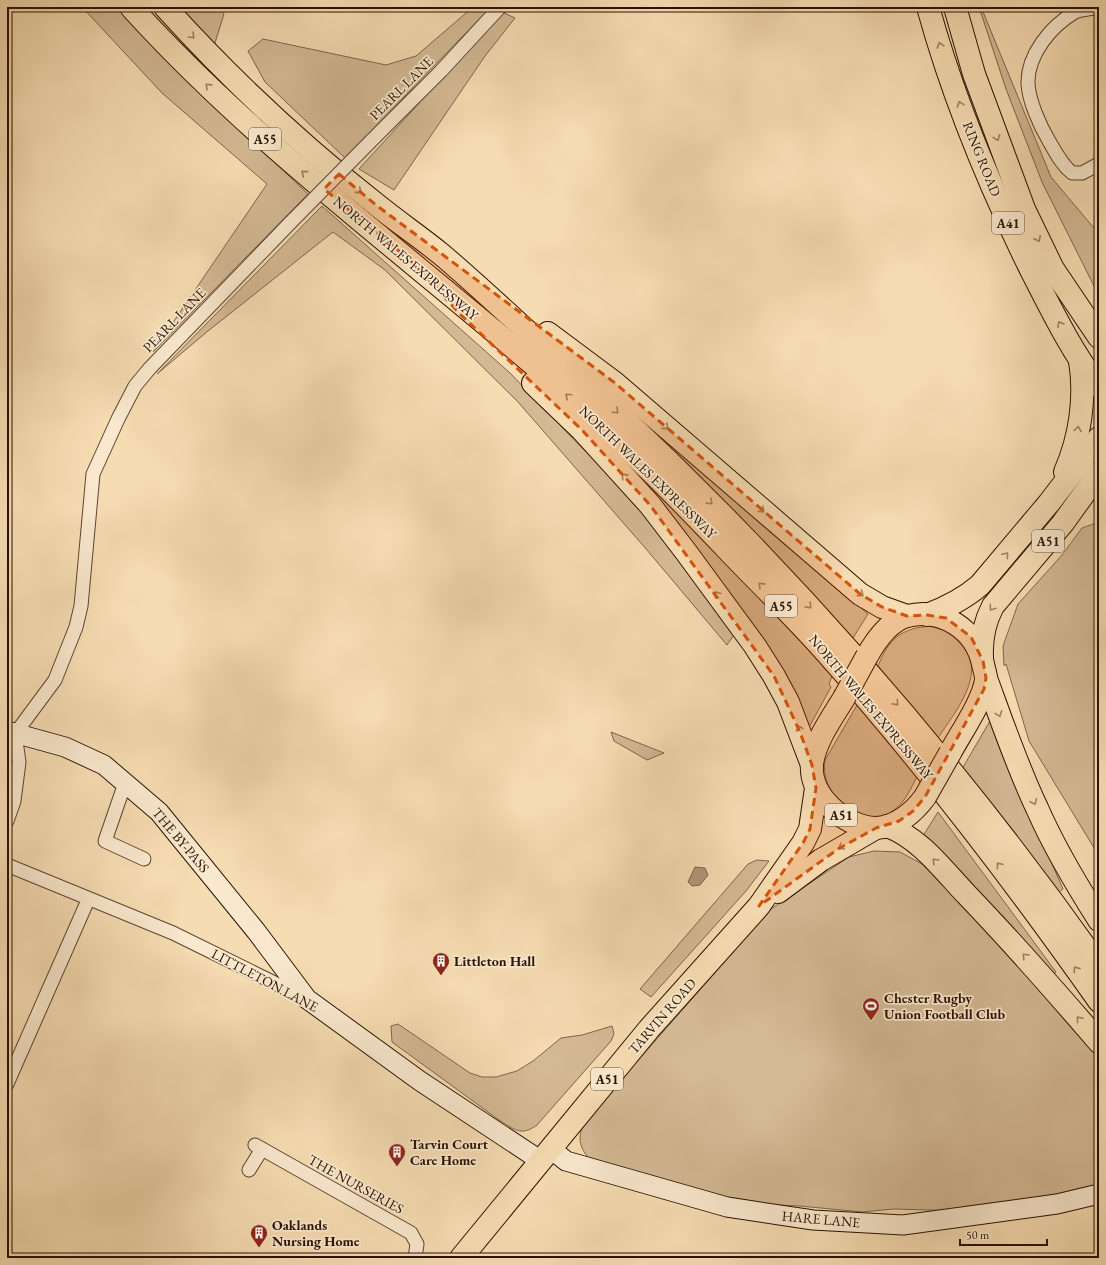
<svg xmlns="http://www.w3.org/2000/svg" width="1106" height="1265" font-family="'EB Garamond',serif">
<rect width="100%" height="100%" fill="#f6dcb2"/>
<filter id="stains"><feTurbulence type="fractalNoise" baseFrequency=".005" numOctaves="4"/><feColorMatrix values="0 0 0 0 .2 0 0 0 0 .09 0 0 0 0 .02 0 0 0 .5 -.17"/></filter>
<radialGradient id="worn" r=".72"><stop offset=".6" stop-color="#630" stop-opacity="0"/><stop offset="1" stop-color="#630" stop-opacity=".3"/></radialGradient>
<g fill="#d3b994" stroke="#7e654c">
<path d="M 82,7 L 122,7 L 170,63 L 308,194 L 153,352 L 267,184 L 162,93 Z"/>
<path d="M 181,7 L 217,7 L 224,14 L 214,46 Z"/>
<path d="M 473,7 L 491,7 L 345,158 L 265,82 L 248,51 L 263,39 L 386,65 L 416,56 Z"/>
<path d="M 979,7 L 981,7 L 1051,177 L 1099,234 L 1099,296 L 1042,182 L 1006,89 Z"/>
<path d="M 502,12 L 515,18 L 485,56 L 394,190 L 359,169 Z"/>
<path d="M 322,206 L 510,373 L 637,505 L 699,585 L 734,635 L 727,645 L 647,550 L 518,402 L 385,270 L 333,232 L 208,331 L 157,374 Z"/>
<path d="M 614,390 L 868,614 L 853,638 L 761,540 L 665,447 Z"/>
<path d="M 577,412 L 734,568 L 832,676 L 829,684 L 831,687 L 807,731 Z"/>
<path d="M 1099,522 L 1099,856 L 1029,741 L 1006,664 L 1004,666 L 1003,646 L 1018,604 L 1062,555 L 1082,528 Z"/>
<path d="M 929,626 C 943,629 954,633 963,645 C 987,675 955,712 938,738 L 878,666 C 889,639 900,629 929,626 Z"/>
<path d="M 857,705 L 918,775 C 912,786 905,803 894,810 C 861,834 819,795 825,760 Z"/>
<path d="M 990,721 L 1063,889 L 1058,893 L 962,769 Z"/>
<path d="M 611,732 L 664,753 L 647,760 L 614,741 Z"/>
<path d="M 938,812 L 1056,972 L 1054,974 L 998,911 L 923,836 Z"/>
<path d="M 874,851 L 900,852 L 922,864 L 1040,986 L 1099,1056 L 1099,1194 L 996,1212 L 894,1209 L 862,1212 L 800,1206 L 728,1203 L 594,1164 C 580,1149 577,1142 583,1123 L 771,909 L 849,857 Z"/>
<path d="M 757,860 L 769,861 L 746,891 L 651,997 L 640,989 L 748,864 Z"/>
<path d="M 398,1024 L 470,1073 L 482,1077 L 496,1077 L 517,1071 L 533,1061 L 561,1038 L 582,1035 L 612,1026 L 614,1034 L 611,1041 L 537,1125 C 521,1137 514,1129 499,1120 L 392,1042 L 391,1026 Z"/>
</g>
<path fill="#b19776" stroke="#7b6148" d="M 695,867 L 705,868 L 708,875 L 700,885 L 692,886 L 688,882 Z"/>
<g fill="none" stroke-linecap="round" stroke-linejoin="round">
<g stroke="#5d442f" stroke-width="15">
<g id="street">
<path d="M 1099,7 C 1092,9 1081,9 1075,12 C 1051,26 1027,55 1028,84 C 1029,101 1040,126 1049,141 C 1056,153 1062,165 1072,173 L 1082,173 L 1099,164"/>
<path d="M 371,141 L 441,71 L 500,7"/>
<path d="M 125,783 L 105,841 L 144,859"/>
<path d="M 7,821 L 14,801 L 19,762 L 15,734 L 55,680 L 76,627 L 81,606 L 93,474 L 118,419 L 135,386 L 150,368 L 291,222"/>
<path d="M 7,865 L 173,933 L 303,997"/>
<path d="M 7,1084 L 88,900"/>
<path d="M 255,1145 L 411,1233 L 417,1244 L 415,1258"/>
<path d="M 249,1170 L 262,1149"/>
</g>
</g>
<g stroke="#2a1103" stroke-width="21">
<g id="secondary">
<path d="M 7,731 L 65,747 L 104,765 L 159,812 L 256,931 L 307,999 L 420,1081 L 541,1161"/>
<path d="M 551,1149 L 566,1161 L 727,1207 L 813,1220 L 903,1225 L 1057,1204 L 1099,1194"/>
</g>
</g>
<g stroke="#2a1103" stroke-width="24">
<g id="highway">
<path d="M 131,7 C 283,175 474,301 637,458 C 668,487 697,518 726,548 C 758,582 792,614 823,649 C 922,760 1013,879 1099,1001"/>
<path d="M 165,7 C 230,79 301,145 377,205 C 398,222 420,237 441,254 C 467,276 492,299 517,322 C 550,352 584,381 617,412 C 796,580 957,765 1099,966"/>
<path d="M 928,7 C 953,98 990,187 1032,272 C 1052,311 1072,352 1099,387"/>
<path d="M 955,7 L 974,74 L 1024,209 L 1053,269 L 1099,337"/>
<path d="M 548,333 L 615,383 L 860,594 L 882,607 L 907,616"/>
<path d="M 533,383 L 582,430 L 650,505 L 686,552 L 755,646 L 774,676 L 788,702 L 812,765"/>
<path d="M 1065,472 C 1080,438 1086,398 1080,361"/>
<path d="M 927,615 C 948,607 964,599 980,585 L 1049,503 L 1099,438"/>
<path d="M 867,656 C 876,640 889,621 907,616 C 942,607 976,630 983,664 C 984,669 986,674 986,679 C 984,700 960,734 950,753"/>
<path d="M 982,658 C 981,639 984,623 993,606 L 1063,523 L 1099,473"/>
<path d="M 986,678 C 1002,722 1017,766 1037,808 C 1054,847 1076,884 1099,920"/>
<path d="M 844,698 C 832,718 815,741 812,764 C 809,796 845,827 875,828 C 896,828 914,812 925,797"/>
<path d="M 887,826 C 920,838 943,870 967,895 C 1013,943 1056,992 1099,1042"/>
<path d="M 778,892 L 821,860 L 876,828"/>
<path d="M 461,1258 L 649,1029 L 759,906 L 803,843 L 810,829 L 816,788"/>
</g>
</g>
<use href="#street" stroke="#f9e8cd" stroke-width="13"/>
<use href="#secondary" stroke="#f9e8cd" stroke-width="19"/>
<use href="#highway" stroke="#f6dcb2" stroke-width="22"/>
<g stroke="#5d442f" stroke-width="15" stroke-linecap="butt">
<path id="street-bridge" d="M 291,222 L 371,141"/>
</g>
<g stroke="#2a1103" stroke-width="24" stroke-linecap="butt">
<g id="highway-bridge">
<path d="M 844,698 L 867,656"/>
<path d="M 925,797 L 950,753"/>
</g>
</g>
<use href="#street-bridge" stroke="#f9e8cd" stroke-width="13"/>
<use href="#highway-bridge" stroke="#f6dcb2" stroke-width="22"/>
</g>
<defs><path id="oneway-chevron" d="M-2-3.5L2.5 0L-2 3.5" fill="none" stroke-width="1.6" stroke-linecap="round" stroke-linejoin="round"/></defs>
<g stroke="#9a8163">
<use href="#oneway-chevron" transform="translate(192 36) rotate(46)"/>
<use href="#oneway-chevron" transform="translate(940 45) rotate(-107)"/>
<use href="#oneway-chevron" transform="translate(208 86) rotate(-136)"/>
<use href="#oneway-chevron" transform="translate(960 104) rotate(-110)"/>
<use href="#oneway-chevron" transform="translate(997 138) rotate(70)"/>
<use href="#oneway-chevron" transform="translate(304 173) rotate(-140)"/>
<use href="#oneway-chevron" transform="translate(359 191) rotate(40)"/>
<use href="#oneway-chevron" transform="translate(1038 239) rotate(64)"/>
<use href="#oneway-chevron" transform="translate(1060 324) rotate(-120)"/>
<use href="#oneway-chevron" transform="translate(568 396) rotate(-137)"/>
<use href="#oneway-chevron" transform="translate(616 411) rotate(43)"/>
<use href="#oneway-chevron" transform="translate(666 427) rotate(41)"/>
<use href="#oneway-chevron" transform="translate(1078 429) rotate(-81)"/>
<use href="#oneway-chevron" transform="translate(624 476) rotate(-132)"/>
<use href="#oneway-chevron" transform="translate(710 502) rotate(44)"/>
<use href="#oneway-chevron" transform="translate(762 510) rotate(41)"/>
<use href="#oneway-chevron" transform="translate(1006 555) rotate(-50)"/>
<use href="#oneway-chevron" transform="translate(761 585) rotate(-134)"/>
<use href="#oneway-chevron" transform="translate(717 594) rotate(-126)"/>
<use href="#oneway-chevron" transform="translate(861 594) rotate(37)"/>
<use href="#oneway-chevron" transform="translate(809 606) rotate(47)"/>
<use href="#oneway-chevron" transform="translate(992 608) rotate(124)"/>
<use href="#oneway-chevron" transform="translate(896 703) rotate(49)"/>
<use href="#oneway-chevron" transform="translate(999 714) rotate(70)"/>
<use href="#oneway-chevron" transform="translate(799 728) rotate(-112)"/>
<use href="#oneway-chevron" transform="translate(1034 802) rotate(66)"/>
<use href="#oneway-chevron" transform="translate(841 847) rotate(149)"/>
<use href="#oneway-chevron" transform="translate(935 861) rotate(-134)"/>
<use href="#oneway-chevron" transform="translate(999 865) rotate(-128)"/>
<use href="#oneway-chevron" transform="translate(1025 956) rotate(-134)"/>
<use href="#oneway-chevron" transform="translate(1076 969) rotate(-125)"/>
<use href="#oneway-chevron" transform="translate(1079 1019) rotate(-130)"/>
</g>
<path fill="#d5520b" fill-opacity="0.2" stroke="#d5520b" stroke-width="3" stroke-dasharray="8 5" stroke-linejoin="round" d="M 339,174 L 376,205 L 615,383 L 860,594 L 882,607 L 907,616 L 927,615 L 946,618 L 971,637 L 983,661 L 986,678 L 984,689 L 925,797 L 913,811 L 899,821 L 876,828 L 838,849 L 759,906 L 803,843 L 810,829 L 816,788 L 812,765 L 800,732 L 774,676 L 650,505 L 582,430 L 461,315 L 410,260 L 324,189 Z"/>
<defs>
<g id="building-pin" transform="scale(0.9)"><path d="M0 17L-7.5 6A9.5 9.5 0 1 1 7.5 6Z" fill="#8f2418" stroke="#f9e8cd"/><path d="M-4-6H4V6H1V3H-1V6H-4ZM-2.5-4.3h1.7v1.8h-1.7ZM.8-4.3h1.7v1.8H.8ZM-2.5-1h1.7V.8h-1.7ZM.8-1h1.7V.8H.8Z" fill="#fff"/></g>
<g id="stadium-pin" transform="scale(0.9)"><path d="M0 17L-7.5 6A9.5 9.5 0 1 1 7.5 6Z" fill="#8f2418" stroke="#f9e8cd"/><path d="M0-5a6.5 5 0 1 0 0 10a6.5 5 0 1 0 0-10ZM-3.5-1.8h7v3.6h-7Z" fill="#fff"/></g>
</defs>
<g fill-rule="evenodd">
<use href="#building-pin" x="441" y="961"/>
<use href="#stadium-pin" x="871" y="1006"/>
<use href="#building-pin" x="397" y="1152"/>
<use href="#building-pin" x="259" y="1233"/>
</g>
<g text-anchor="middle" stroke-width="3.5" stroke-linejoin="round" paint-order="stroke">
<g fill="#f9e8cd" stroke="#685240" stroke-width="1">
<rect x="249" y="128" width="32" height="22" rx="3"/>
<rect x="992" y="212" width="32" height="22" rx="3"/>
<rect x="1032" y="530" width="32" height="22" rx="3"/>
<rect x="765" y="595" width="32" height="22" rx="3"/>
<rect x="825" y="804" width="32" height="22" rx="3"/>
<rect x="591" y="1068" width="32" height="22" rx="3"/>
</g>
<g font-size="13" font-weight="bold" fill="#2a1103">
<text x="265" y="144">A55</text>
<text x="1008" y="228">A41</text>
<text x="1048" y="546">A51</text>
<text x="781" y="611">A55</text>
<text x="841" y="820">A51</text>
<text x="607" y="1084">A51</text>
</g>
<g font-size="14" fill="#2a1103" stroke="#f9e8cd">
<text transform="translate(401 88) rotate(-45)" y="5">PEARL LANE</text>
<text transform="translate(982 159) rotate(68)" y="5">RING ROAD</text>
<text transform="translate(406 258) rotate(40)" y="5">NORTH WALES EXPRESSWAY</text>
<text transform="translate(174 320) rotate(-46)" y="5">PEARL LANE</text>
<text transform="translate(648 472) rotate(44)" y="5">NORTH WALES EXPRESSWAY</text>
<text transform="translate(871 707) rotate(50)" y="5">NORTH WALES EXPRESSWAY</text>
<text transform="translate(181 840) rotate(50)" y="5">THE BY-PASS</text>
<text transform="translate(265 980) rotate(28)" y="5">LITTLETON LANE</text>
<text transform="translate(662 1016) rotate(-49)" y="5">TARVIN ROAD</text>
<text transform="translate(356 1184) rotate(29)" y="5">THE NURSERIES</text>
<text transform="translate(821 1219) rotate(5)" y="5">HARE LANE</text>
</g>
<g font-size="14" font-weight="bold" fill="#2a1103" stroke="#f9e8cd" text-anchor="start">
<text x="454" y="966">Littleton Hall</text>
<text x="884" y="1003">Chester Rugby<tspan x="884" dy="16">Union Football Club</tspan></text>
<text x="410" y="1149">Tarvin Court<tspan x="410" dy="16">Care Home</tspan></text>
<text x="272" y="1230">Oaklands<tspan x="272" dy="16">Nursing Home</tspan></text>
</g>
</g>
<rect width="1106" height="1265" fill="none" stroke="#f6dcb2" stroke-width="24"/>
<rect x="8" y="8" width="1090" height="1249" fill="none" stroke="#2a1103" stroke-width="2"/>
<rect x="12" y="12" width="1082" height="1241" fill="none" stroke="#2a1103"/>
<path d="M960 1239v6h87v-6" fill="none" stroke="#2a1103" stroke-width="2"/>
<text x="966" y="1239" font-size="12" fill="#2a1103" stroke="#f9e8cd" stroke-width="3" paint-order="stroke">50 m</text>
<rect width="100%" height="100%" filter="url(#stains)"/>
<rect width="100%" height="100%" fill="url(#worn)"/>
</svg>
